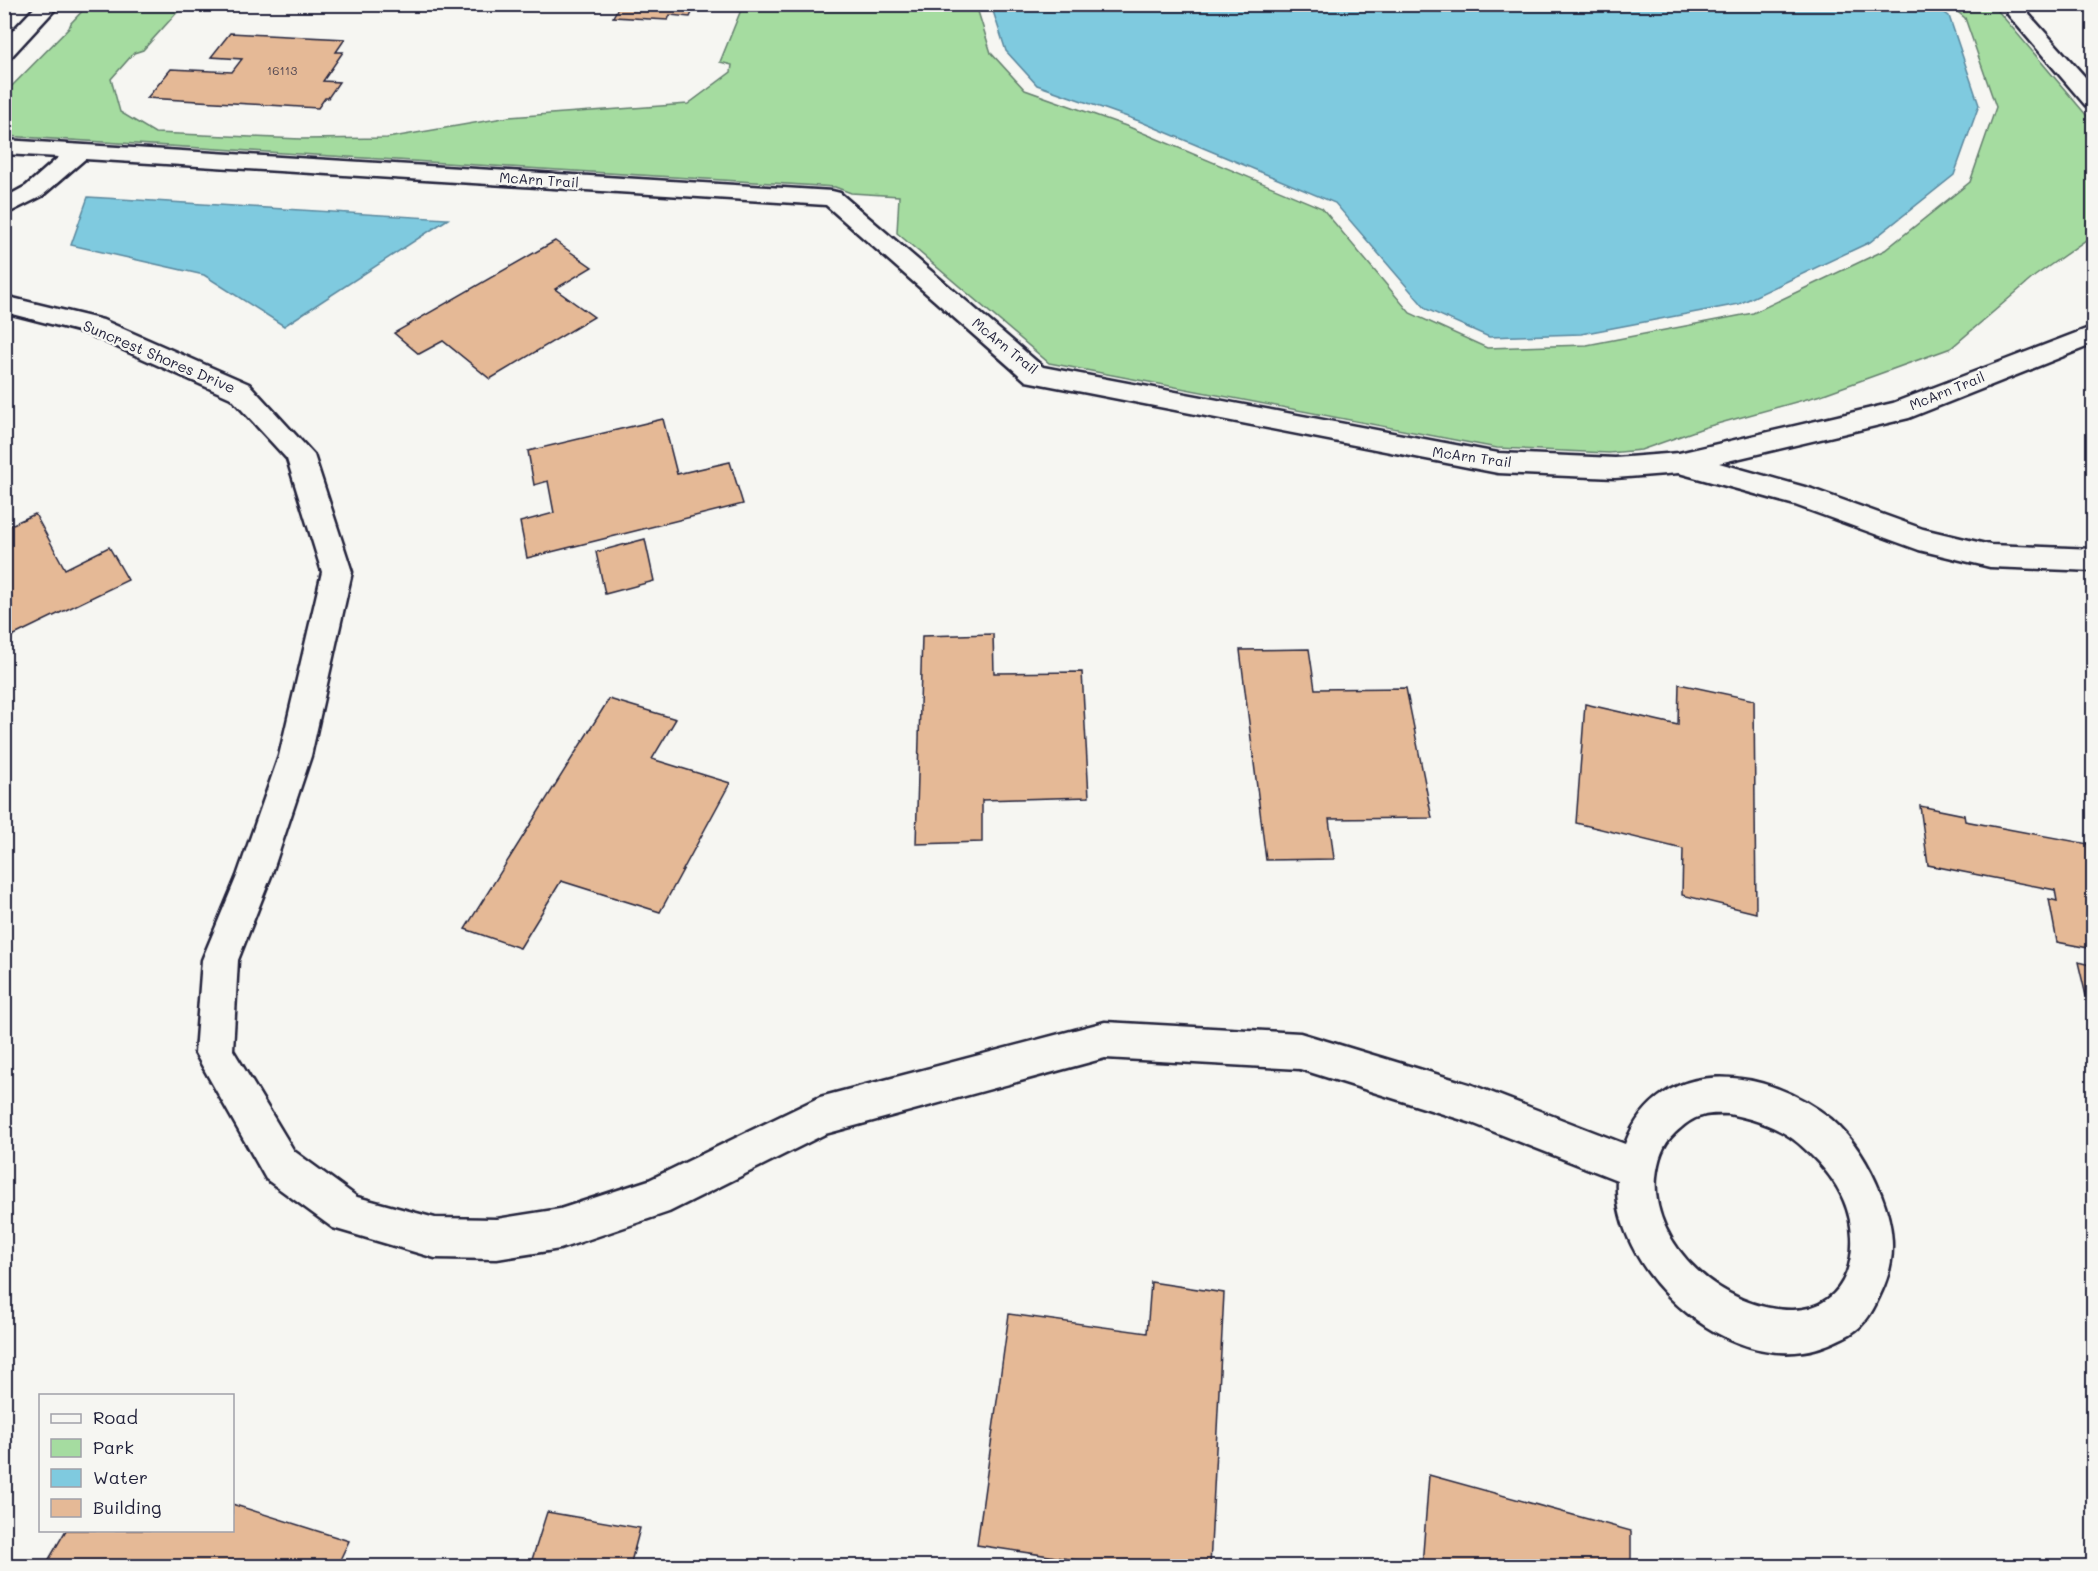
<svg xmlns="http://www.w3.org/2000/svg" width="2098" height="1571" font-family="Mali,sans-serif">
<rect width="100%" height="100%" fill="#f6f6f2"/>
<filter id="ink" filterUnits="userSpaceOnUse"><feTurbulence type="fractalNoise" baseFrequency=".0167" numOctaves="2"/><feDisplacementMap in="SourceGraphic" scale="12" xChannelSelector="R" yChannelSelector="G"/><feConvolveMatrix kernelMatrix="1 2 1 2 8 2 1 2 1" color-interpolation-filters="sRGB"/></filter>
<g filter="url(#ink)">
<path fill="#a5dca0" stroke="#647f6e" stroke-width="1.5" d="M 88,5 L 233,5 L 231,8 L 182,7 L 143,50 L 134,53 L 111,79 L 120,112 L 155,133 L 301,139 L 387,138 L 509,117 L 688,104 L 731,72 L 732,65 L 720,62 L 743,5 L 976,5 L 991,53 L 1025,90 L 1129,127 L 1322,208 L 1410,313 L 1487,348 L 1587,345 L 1753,313 L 1885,250 L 1970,182 L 1996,107 L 1965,18 L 1949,5 L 2020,5 L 1993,5 L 2093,123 L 2093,235 L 2035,276 L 1951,348 L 1821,395 L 1706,427 L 1641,450 L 1609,453 L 1497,448 L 1049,363 L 897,233 L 899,196 L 851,193 L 835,187 L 5,136 L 5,93 L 69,28 L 71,23 Z"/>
<g fill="#7fcadf" stroke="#5a879d" stroke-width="1.5">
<path d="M 991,5 L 1933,5 L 1949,16 L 1979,105 L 1954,175 L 1870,242 L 1739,304 L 1581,334 L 1489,337 L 1426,309 L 1335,203 L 1139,121 L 1037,85 L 1006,51 Z"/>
<path d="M 88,197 L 448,219 L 284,326 L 204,275 L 71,245 Z"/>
</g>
<g fill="#e5b996" stroke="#22223b" stroke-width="1.5">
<path d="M 620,4 L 696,4 L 690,17 L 670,15 L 668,20 L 613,17 Z"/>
<path d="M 230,33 L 345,39 L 336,52 L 343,52 L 323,81 L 339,82 L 328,98 L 325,98 L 318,108 L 147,98 L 171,69 L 232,72 L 242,59 L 211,57 Z"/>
<path d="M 555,241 L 592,267 L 555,289 L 594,317 L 490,379 L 443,341 L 419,354 L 394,333 Z"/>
<path d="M 663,419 L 677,474 L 730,462 L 743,504 L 527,558 L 520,522 L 554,513 L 548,481 L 534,485 L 528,451 Z"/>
<path d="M 35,514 L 65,569 L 109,547 L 128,580 L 4,640 L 4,528 Z"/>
<path d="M 645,539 L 654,581 L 605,594 L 596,552 Z"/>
<path d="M 993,634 L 994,673 L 1082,672 L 1089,797 L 982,800 L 982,842 L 916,844 L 922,636 Z"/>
<path d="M 1309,649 L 1315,689 L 1406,688 L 1432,818 L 1329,819 L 1334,859 L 1266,860 L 1240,650 Z"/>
<path d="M 1679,684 L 1754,700 L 1756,913 L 1682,895 L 1683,849 L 1576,823 L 1585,704 L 1678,725 Z"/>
<path d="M 609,699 L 676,719 L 652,759 L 730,783 L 660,912 L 561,881 L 520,948 L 465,929 Z"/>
<path d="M 1920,806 L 1964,815 L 1965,821 L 2094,845 L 2094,949 L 2057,942 L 2049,899 L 2057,901 L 2055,890 L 1928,865 Z"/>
<path d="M 2078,962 L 2094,966 L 2094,998 L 2086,996 Z"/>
<path d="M 1151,1282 L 1224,1293 L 1210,1566 L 1095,1566 L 1095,1563 L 977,1545 L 1009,1314 L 1147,1333 Z"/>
<path d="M 1429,1475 L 1631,1531 L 1631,1566 L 1422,1566 Z"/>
<path d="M 232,1504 L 349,1541 L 337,1566 L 45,1566 L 66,1530 L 232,1530 Z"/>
<path d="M 547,1512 L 640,1528 L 630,1566 L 530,1566 Z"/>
</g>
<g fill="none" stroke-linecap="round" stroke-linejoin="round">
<g stroke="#22223b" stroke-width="5">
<g id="minor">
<path d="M 38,4 L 60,4 L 11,57 L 4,59 L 4,40 Z"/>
<path d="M 2017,7 L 2024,9 L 2094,87 L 2094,107 L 2086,106 L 2010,17 L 2007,13 L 2010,9 Z"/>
<path d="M 4,140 L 832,191 L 840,193 L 1043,367 L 1498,453 L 1615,458 L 1679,453 L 1893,403 L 2094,326 L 2094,344 L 1909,418 L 1719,463 L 1812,489 L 1923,529 L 1990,545 L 2094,549 L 2094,571 L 1990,567 L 1919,550 L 1795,505 L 1679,473 L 1615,478 L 1498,473 L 1026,381 L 826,205 L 85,159 L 42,196 L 4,215 L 4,198 L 26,186 L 59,157 L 4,154 Z"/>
<path d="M 4,296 L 103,320 L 249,384 L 314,455 L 352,572 L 311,756 L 271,876 L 238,960 L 233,1050 L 294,1151 L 357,1197 L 435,1218 L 497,1219 L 560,1209 L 649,1180 L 820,1097 L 1105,1022 L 1300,1033 L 1472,1085 L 1625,1144 C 1660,1052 1767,1067 1831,1119 C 1854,1139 1870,1166 1881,1194 C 1893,1225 1897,1255 1884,1286 C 1876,1304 1868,1324 1850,1334 C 1837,1341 1819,1349 1804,1351 C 1717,1365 1612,1267 1617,1180 L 1472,1123 L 1300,1069 L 1105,1058 L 825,1134 L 669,1212 L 560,1249 L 497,1259 L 435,1258 L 333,1228 L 266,1179 L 195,1053 L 202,960 L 237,876 L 279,756 L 322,572 L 287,459 L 231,398 L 86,333 L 4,312 ZM 1729,1114 C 1758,1120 1784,1128 1806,1150 C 1821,1164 1836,1181 1844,1201 C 1863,1246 1850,1310 1792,1310 C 1726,1311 1650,1247 1656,1177 C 1658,1160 1662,1145 1675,1133 C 1683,1126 1691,1118 1702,1116 C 1710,1113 1720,1114 1729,1114 Z"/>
</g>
</g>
<use href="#minor" fill="#f6f6f2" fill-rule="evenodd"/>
</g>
</g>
<g text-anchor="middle" stroke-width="5" stroke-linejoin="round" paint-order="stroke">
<g font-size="12" fill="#534852">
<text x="282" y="75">16113</text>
</g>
<g font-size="14" fill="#22223b" stroke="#f6f6f2">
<text transform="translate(539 180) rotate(4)" y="5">McArn Trail</text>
<text transform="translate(1005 346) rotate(39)" y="5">McArn Trail</text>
<text transform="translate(1947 391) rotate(-22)" y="5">McArn Trail</text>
<text transform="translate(1472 457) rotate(8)" y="5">McArn Trail</text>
</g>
<g font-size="15" fill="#22223b" stroke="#f6f6f2">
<text transform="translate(159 357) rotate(23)" y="5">Suncrest Shores Drive</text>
</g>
</g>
<rect width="2098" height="1571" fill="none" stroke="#f6f6f2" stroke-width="24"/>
<rect x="12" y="12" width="2074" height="1547" fill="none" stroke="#22223b" stroke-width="2" filter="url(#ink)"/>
<rect x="39" y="1394" width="195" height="138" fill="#f6f6f2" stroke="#a1a1a9" stroke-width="1.5"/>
<rect x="51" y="1414" width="30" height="9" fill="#f6f6f2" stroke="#a1a1a9" stroke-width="1.5"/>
<text x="93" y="1424" font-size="18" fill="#22223b">Road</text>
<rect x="51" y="1439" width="30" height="18" fill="#a5dca0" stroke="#a1a1a9" stroke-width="1.5"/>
<text x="93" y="1454" font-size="18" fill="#22223b">Park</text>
<rect x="51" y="1469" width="30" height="18" fill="#7fcadf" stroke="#a1a1a9" stroke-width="1.5"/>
<text x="93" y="1484" font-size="18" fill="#22223b">Water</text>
<rect x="51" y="1499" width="30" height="18" fill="#e5b996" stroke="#a1a1a9" stroke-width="1.5"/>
<text x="93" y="1514" font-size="18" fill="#22223b">Building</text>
</svg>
